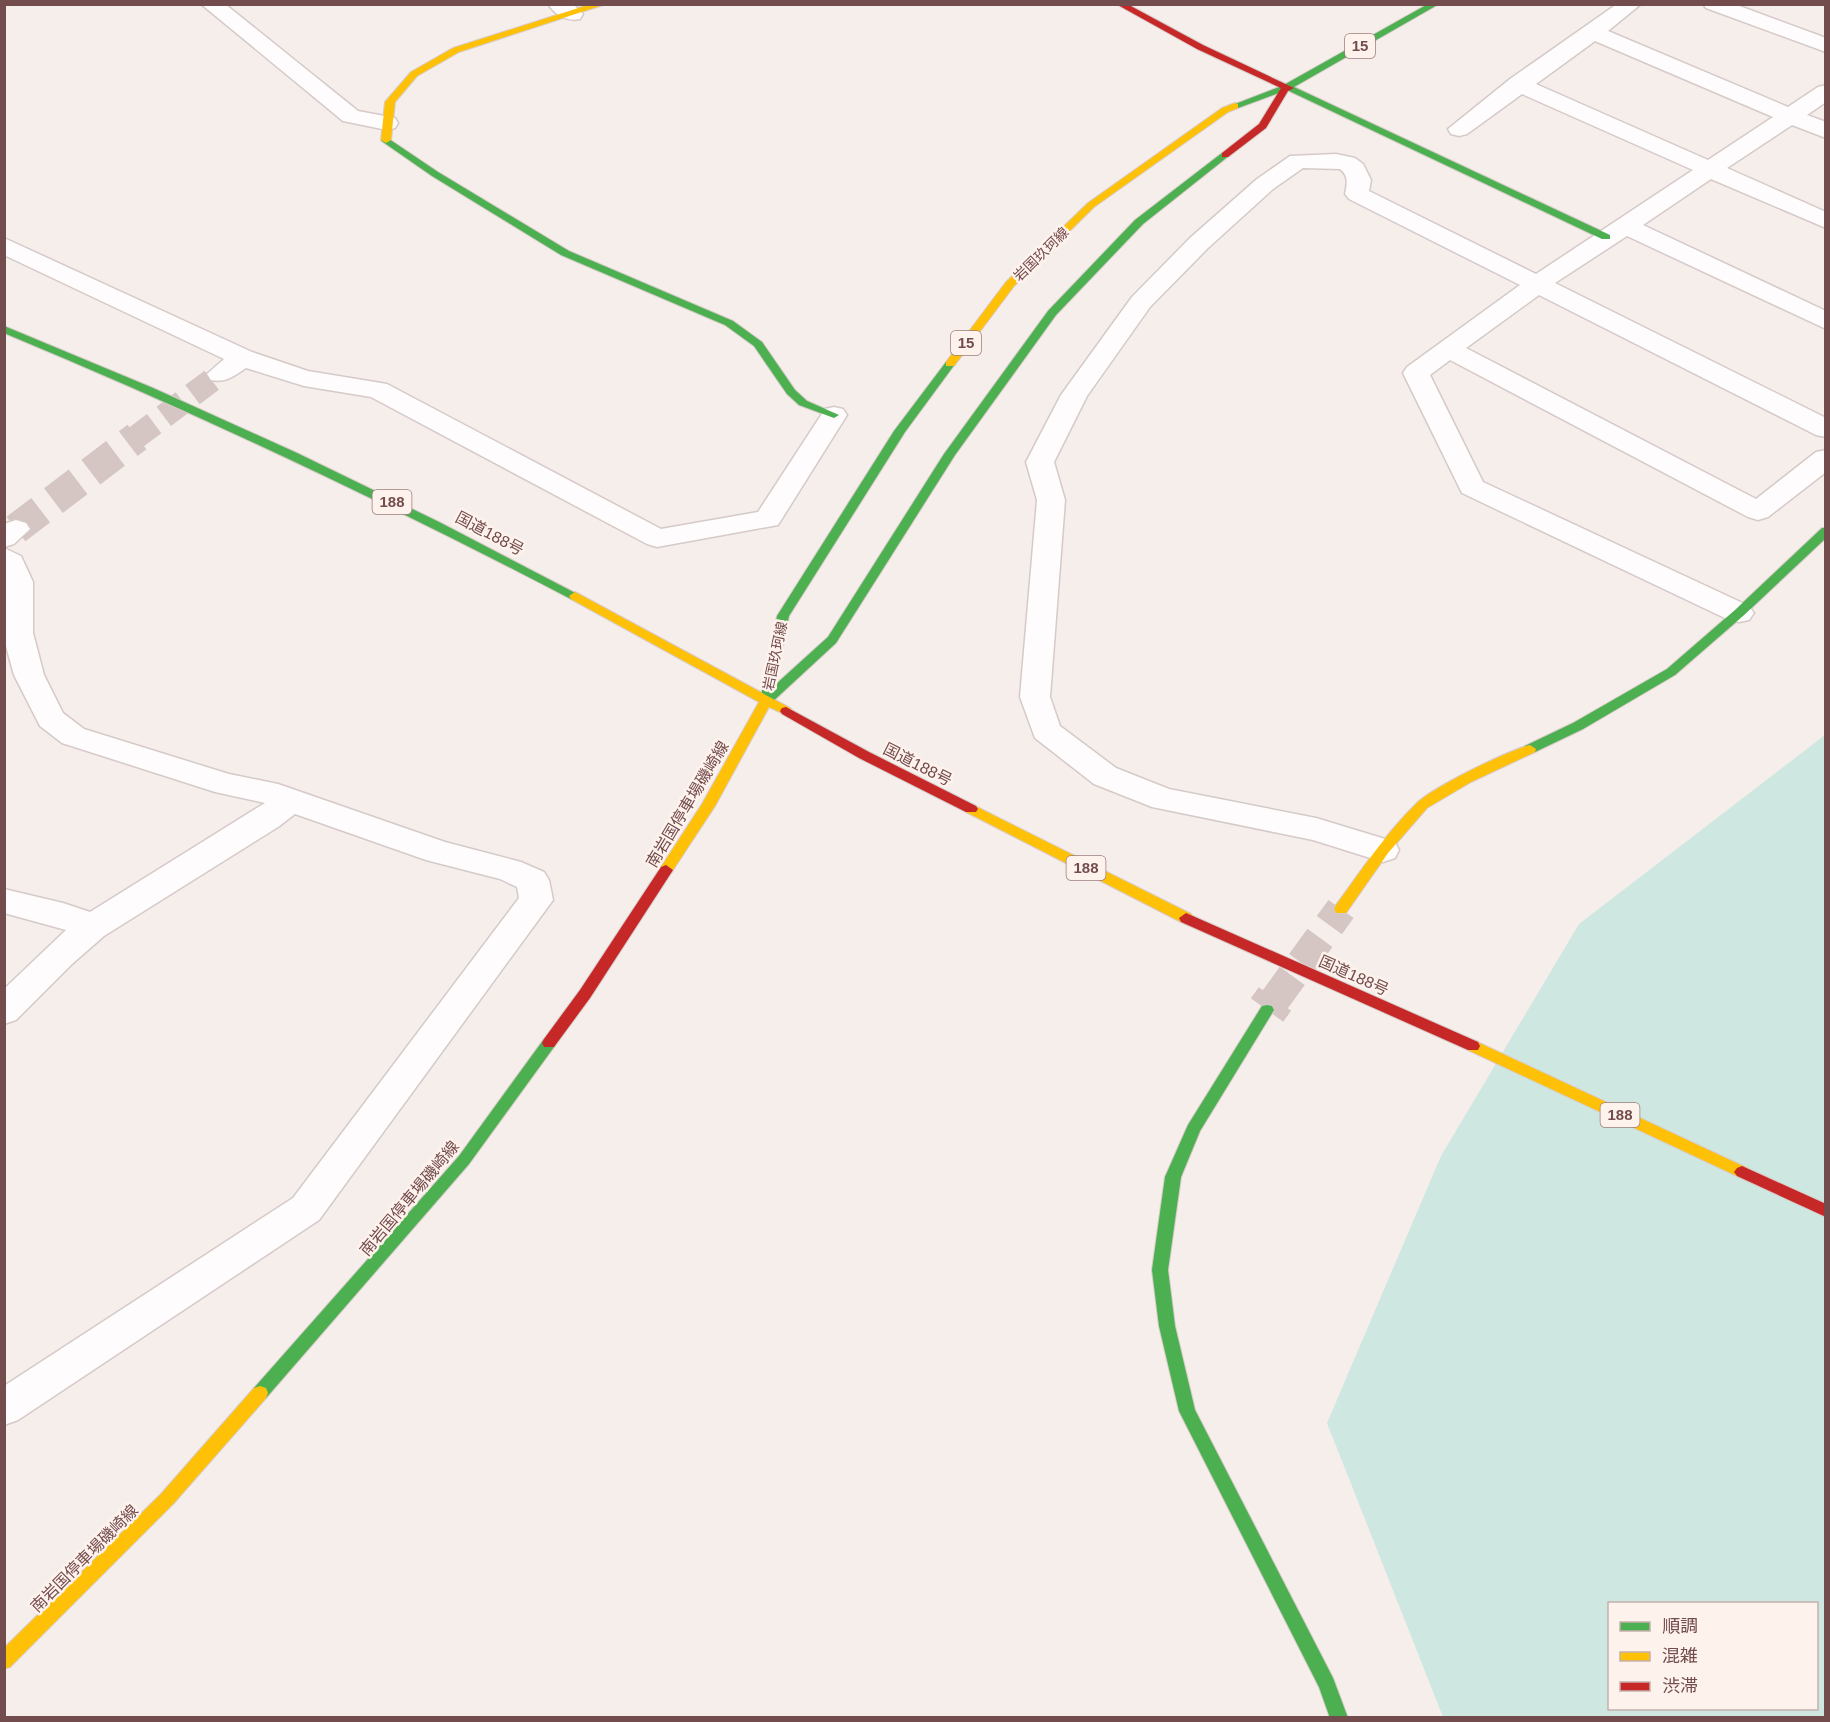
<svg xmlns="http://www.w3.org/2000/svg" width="1830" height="1722" font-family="Arial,'Noto Sans JP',sans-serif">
<rect width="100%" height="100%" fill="#f6eeeb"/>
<path fill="#cee7e0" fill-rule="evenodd" d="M 1825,735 L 1825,1717 L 1443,1717 L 1327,1423 L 1441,1156 L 1579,924 ZM 1610,1604 L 1816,1604 L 1816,1708 L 1610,1708 Z"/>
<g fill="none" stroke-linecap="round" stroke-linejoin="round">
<path stroke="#d5c6c4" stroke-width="24" stroke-dasharray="24 12" stroke-linecap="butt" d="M 135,438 L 220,374"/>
<path stroke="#d5c6c4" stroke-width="31" stroke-dasharray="31 16" stroke-linecap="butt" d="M 16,529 L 137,437"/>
<path stroke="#d5c6c4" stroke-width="31" stroke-dasharray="31 16" stroke-linecap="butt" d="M 1274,1001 L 1341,909"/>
<path stroke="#d5c6c4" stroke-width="40" stroke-dasharray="40 20" stroke-linecap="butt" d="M 1267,1010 L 1275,999"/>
<g stroke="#d5cac8" stroke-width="3">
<g id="street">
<path d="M 201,4 L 225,4 L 358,111 L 395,118 L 398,123 L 395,128 L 387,130 L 343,121 Z"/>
<path d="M 548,4 L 573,4 L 583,14 L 580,19 C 567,22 555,15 548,4 Z"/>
<path d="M 1617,4 L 1641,4 L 1608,31 L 1788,107 L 1818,87 L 1826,85 L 1826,102 L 1807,115 L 1826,122 L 1826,138 L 1792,125 L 1727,168 L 1826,212 L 1826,228 L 1711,179 L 1643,225 L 1826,311 L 1826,329 L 1627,236 L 1555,283 L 1826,418 L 1826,437 L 1816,435 L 1539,295 L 1466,348 L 1756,499 L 1816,452 L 1826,450 L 1826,472 L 1768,517 L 1758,520 L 1748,517 L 1450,360 L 1430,375 L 1483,482 L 1749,606 L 1754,613 L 1749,620 L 1739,622 L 1729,620 L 1462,493 L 1403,373 L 1407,367 L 1520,285 L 1349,199 L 1345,194 C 1347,184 1349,176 1340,169 L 1303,168 L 1273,189 L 1208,248 L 1150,307 L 1087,396 L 1054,462 L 1065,500 L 1050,697 L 1060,726 L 1116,768 L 1169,789 L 1316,818 L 1395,842 L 1399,850 L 1395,858 L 1383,862 L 1313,840 L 1152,807 L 1094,784 L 1035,738 L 1020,697 L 1037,500 L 1026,462 L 1061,395 L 1132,297 L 1190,238 L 1257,179 L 1290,156 L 1336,154 L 1355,158 L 1363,164 L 1371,180 L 1369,191 L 1536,274 L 1693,170 L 1522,94 L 1467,134 L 1459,136 L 1451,134 L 1448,129 L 1510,79 ZM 1595,41 L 1773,117 L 1708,160 L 1536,84 Z"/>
<path d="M 1703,4 L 1734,4 L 1826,38 L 1826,52 L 1706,8 Z"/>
<path d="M 4,238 L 252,352 L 308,371 L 387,384 L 661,529 L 758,512 L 825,409 L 834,407 L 843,409 L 847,415 L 778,525 L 657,547 L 647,544 L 371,397 L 304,386 L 246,368 C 234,376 226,383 211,380 L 207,374 L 224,359 L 4,255 Z"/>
<path d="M 16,520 L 26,523 L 30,529 L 14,544 L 4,547 L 4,524 Z"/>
<path d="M 4,548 L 21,556 L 33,582 L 33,633 L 44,675 L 63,713 L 84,729 L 229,774 L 278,784 L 445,842 L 521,862 L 544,872 L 549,880 L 553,900 L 319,1220 L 18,1420 L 4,1425 L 4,1386 L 293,1198 L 519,898 L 517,887 L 500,879 L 426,860 L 295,814 L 278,827 L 104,936 L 72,964 L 16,1020 L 4,1024 L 4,989 L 66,930 L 4,913 L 4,889 L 63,903 L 90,912 L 265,803 L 215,792 L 62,743 L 40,726 L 14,675 L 4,639 Z"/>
</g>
</g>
<g stroke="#d7cbc9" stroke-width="2">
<g id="fast">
<path d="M 1428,4 L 1439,4 L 1294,87 L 1610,235 L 1610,239 L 1602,239 L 1287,90 L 1238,108 L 1230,106 L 1282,86 Z"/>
<path d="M 386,137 L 438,172 L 569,251 L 733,321 L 762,342 L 795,390 L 807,401 L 839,415 L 834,418 L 799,405 L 787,394 L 754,346 L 725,325 L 561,255 L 432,176 L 383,142 L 381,140 Z"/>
<path d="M 1222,153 L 1230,155 L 1143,224 L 1056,315 L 955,455 L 836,643 L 770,704 L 762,704 L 760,701 L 777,616 L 894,431 L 946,362 L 954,362 L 955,364 L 905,432 L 789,616 L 775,685 L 828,637 L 944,454 L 1048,311 L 1135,220 Z"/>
<path d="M 4,326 L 153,388 L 297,453 L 439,522 L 581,596 L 575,600 L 571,599 C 385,502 197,413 4,333 Z"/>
<path d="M 1822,528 L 1826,528 L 1826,538 L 1743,616 L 1675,675 L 1583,729 L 1535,752 L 1525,752 L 1524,749 L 1525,746 L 1573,723 L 1667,669 L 1735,610 Z"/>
<path d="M 1267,1005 L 1272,1006 L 1274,1010 L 1200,1131 L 1181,1177 L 1168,1270 L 1175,1326 L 1195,1410 L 1333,1678 L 1348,1718 L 1330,1718 L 1319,1687 L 1179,1411 L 1159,1326 L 1152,1270 L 1165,1177 L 1188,1125 L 1262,1006 Z"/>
<path d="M 549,1037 L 554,1039 L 556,1043 L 554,1047 L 469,1164 L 266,1398 L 260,1400 L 254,1398 L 252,1393 L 254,1388 L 459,1156 L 544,1039 Z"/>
</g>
</g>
<g stroke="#d7cbc9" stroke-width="2">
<g id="slow">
<path d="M 591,4 L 606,4 L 459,52 L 417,76 L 395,102 L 391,140 L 386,143 L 381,140 L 385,102 L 411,72 L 453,48 Z"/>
<path d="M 1235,103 L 1238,104 L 1238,108 L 1228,112 L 1094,207 L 1014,286 L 954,366 L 946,366 L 946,362 L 1006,282 L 1088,203 L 1222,108 Z"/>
<path d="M 575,592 L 790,708 L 792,711 L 786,715 L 769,707 L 715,806 L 671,873 L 661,873 L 659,870 L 702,804 L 759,702 L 571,599 L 569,596 Z"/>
<path d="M 1530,745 L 1536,749 L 1535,752 L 1471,782 L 1427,808 L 1388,853 L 1346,913 L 1336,913 L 1334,909 L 1336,905 C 1361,871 1385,834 1416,804 C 1431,788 1507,751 1530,745 Z"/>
<path d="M 971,804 L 1191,914 L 1193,918 L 1191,922 L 1181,922 L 966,812 L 964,809 L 966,806 Z"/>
<path d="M 1473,1040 L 1747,1168 L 1750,1172 L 1747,1176 L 1742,1178 L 1737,1176 L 1468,1050 L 1466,1046 L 1468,1042 Z"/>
<path d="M 260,1386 L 266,1388 L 268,1393 L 266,1398 L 173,1504 L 10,1667 L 4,1669 L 4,1648 L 161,1494 L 254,1388 Z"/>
</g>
</g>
<g stroke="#d7cbc9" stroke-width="2">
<g id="jam">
<path d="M 1116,4 L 1127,4 L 1203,45 L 1294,88 L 1288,91 L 1266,128 L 1228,157 L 1222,157 L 1222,153 L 1259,124 L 1281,88 L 1197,49 Z"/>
<path d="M 786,707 L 869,752 L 976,806 L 978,809 L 976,812 L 966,812 L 859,758 L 782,714 L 780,711 L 782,708 Z"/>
<path d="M 666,865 L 673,870 L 590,998 L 554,1047 L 544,1047 L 542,1043 L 544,1039 L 580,990 L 661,867 Z"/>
<path d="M 1186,913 L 1478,1042 L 1480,1046 L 1478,1050 L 1468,1050 L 1181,922 L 1179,918 Z"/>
<path d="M 1742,1166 L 1826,1204 L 1826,1217 L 1737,1176 L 1734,1172 L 1737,1168 Z"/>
</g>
</g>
<use href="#street" fill="#fefcfc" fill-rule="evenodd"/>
<use href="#fast" fill="#4caf50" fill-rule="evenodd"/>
<use href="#slow" fill="#ffc107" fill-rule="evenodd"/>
<use href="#jam" fill="#c62828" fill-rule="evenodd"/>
</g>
<g text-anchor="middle" stroke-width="5" stroke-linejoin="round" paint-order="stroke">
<g font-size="14" fill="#734d4d" stroke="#fef2ed">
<text transform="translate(1041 254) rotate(-44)" y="5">岩国玖珂線</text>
<text transform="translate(775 656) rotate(-78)" y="5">岩国玖珂線</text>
</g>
<g fill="#fef2ed" stroke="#9d7e7d" stroke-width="1.5">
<rect x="1345" y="34" width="30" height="24" rx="4.5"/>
<rect x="951" y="331" width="30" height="24" rx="4.5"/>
<rect x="372.5" y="490" width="39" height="24" rx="4.5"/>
<rect x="1066.5" y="856" width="39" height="24" rx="4.5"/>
<rect x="1600.5" y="1103" width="39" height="24" rx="4.5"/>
</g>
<g font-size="15" font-weight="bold" fill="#734d4d">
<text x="1360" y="51">15</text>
<text x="966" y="348">15</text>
<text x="392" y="507">188</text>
<text x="1086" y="873">188</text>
<text x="1620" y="1120">188</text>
</g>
<g font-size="16" fill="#734d4d" stroke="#fef2ed">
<text transform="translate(490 533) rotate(28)" y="6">国道188号</text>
<text transform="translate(918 764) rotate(27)" y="6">国道188号</text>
<text transform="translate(687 804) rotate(-59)" y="6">南岩国停車場磯崎線</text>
<text transform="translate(1354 975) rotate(24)" y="6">国道188号</text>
<text transform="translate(409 1198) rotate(-50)" y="6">南岩国停車場磯崎線</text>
<text transform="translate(84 1558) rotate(-45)" y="6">南岩国停車場磯崎線</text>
</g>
</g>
<rect width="1830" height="1722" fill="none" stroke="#734d4d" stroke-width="12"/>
<rect x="1608" y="1602" width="210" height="108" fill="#fef2ed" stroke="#c6b0ad" stroke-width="1.5"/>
<rect x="1620" y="1622" width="30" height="9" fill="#4caf50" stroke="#c6b0ad" stroke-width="1.5"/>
<text x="1662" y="1632" font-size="18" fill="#734d4d">順調</text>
<rect x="1620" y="1652" width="30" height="9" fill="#ffc107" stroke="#c6b0ad" stroke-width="1.5"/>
<text x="1662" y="1662" font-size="18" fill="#734d4d">混雑</text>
<rect x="1620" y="1682" width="30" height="9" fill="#c62828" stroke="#c6b0ad" stroke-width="1.5"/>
<text x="1662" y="1692" font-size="18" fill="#734d4d">渋滞</text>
</svg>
